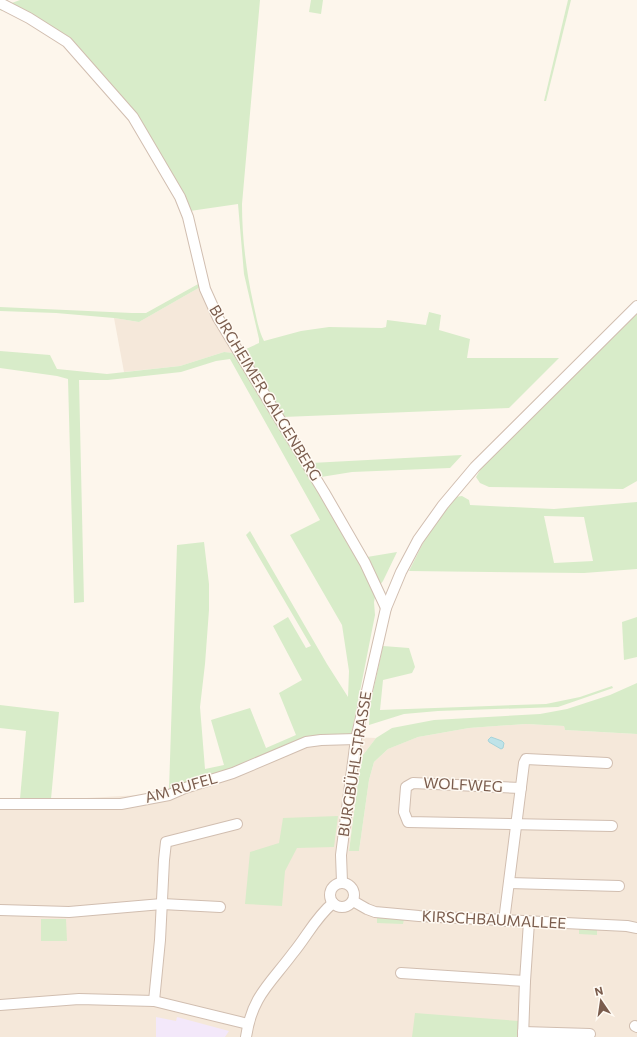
<svg xmlns="http://www.w3.org/2000/svg" width="637" height="1037" font-family="Commissioner,sans-serif">
<rect width="100%" height="100%" fill="#fdf6ec"/>
<g fill="#f5e8da">
<path d="M 202,286 L 234,353 L 224,352 L 180,366 L 124,372 L 114,318 L 139,322 Z"/>
<path d="M 526,724 L 564,726 L 565,730 L 637,734 L 637,1037 L 0,1037 L 0,799 L 69,799 L 140,795 L 169,790 L 308,739 L 351,737 L 376,738 L 363,755 L 359,774 L 349,850 L 359,851 L 369,780 L 374,762 L 388,749 L 418,737 L 469,728 Z"/>
</g>
<path fill="#f3e8fa" d="M 156,1017 L 176,1021 L 177,1017 L 229,1031 L 225,1037 L 156,1037 Z"/>
<g fill="#d8ecc9" fill-rule="evenodd">
<path d="M 0,0 L 9,4 L 20,0 L 260,0 L 242,204 C 242,237 246,270 253,302 C 256,315 258,329 264,341 L 301,331 L 329,327 L 382,328 L 386,327 L 387,320 L 426,325 L 429,312 L 441,315 L 439,330 L 470,339 L 467,358 L 559,358 L 509,408 L 283,417 L 244,357 L 249,351 L 246,349 L 259,343 L 259,339 L 244,274 L 238,204 L 190,211 L 176,180 L 164,161 L 68,40 L 3,9 L 2,11 L 0,10 Z"/>
<path d="M 311,0 L 323,0 L 321,14 L 309,12 Z"/>
<path d="M 568,0 L 571,0 L 546,101 L 544,101 Z"/>
<path d="M 200,283 L 202,286 L 139,322 L 114,318 L 56,313 L 0,311 L 0,307 L 132,313 L 146,313 Z"/>
<path d="M 637,314 L 637,481 L 623,489 L 489,487 L 480,483 L 476,477 L 482,467 Z"/>
<path d="M 0,351 L 50,355 L 57,369 L 107,374 L 180,366 L 224,352 L 234,353 L 277,418 L 365,571 L 375,597 L 374,602 L 375,615 L 351,737 L 308,739 L 234,770 L 169,790 L 177,545 L 204,542 L 209,584 L 209,610 L 205,664 L 200,707 L 205,769 L 224,765 L 211,720 L 250,708 L 266,748 L 296,735 L 279,693 L 302,680 L 273,626 L 288,617 L 306,648 L 311,646 L 246,535 L 250,531 L 327,664 L 348,697 L 349,671 L 342,625 L 290,535 L 320,520 L 230,359 L 216,361 L 181,372 L 108,380 L 79,380 L 84,602 L 74,603 L 68,379 L 57,376 L 0,368 Z"/>
<path d="M 462,455 L 450,468 L 352,472 L 321,477 L 311,463 Z"/>
<path d="M 462,496 L 469,500 L 470,505 L 554,509 L 637,502 L 637,569 L 584,573 L 409,571 L 425,539 L 455,497 ZM 544,516 L 584,517 L 593,561 L 554,563 Z"/>
<path d="M 397,552 L 383,581 L 380,585 L 372,565 L 367,557 Z"/>
<path d="M 637,617 L 637,657 L 624,660 L 622,622 Z"/>
<path d="M 383,646 L 409,648 L 415,667 L 412,673 L 383,680 L 380,710 L 546,704 L 580,697 L 612,686 L 613,688 L 558,707 L 438,711 L 404,714 L 369,725 L 370,705 Z"/>
<path d="M 637,683 L 637,734 L 565,730 L 564,726 L 526,724 L 469,728 L 418,737 L 388,749 L 374,762 L 369,780 L 359,851 L 349,851 L 359,774 L 363,755 L 376,738 L 392,728 L 434,720 L 540,714 L 567,709 L 610,695 Z"/>
<path d="M 0,705 L 59,712 L 51,799 L 20,799 L 26,731 L 0,728 Z"/>
<path d="M 338,816 L 334,847 L 297,848 L 285,871 L 282,906 L 245,904 L 250,852 L 279,843 L 283,818 Z"/>
<path d="M 377,916 L 404,919 L 403,924 L 377,923 Z"/>
<path d="M 41,919 L 66,919 L 67,941 L 41,941 Z"/>
<path d="M 579,929 L 597,930 L 597,935 L 579,934 Z"/>
<path d="M 415,1013 L 519,1021 L 518,1037 L 412,1037 Z"/>
</g>
<path fill="#bfe3e8" stroke="#a5d3da" d="M 491,737 L 502,741 L 504,743 L 503,748 L 501,749 L 489,742 L 488,740 Z"/>
<g fill="none" stroke-linecap="round" stroke-linejoin="round">
<g stroke="#d1beb0" stroke-width="12">
<g id="minor">
<path d="M 0,3 L 29,18 L 67,42 L 133,117 L 180,197 L 188,217 L 205,289 L 218,318 L 324,492 L 365,563 L 386,608"/>
<path d="M 521,788 L 413,783 L 406,787 L 404,812 L 408,822 L 612,826"/>
<path d="M 0,804 L 121,804 L 169,795 L 185,788 L 233,773 L 306,742 L 321,740 L 356,739"/>
<path d="M 342,882 L 341,855 L 356,739 L 386,608 L 401,572 L 418,540 L 443,505 L 475,467 L 637,306"/>
<circle cx="342" cy="895" r="12"/>
<path d="M 509,883 L 619,886"/>
<path d="M 353,901 L 367,909 L 375,912 L 419,916 L 627,926 L 637,928"/>
<path d="M 0,910 L 69,912 L 162,904 L 220,907"/>
<path d="M 504,921 L 524,763 L 526,759 L 607,763"/>
<path d="M 401,973 L 525,981"/>
<path d="M 154,1001 L 160,940 L 164,860 L 166,842 L 237,824"/>
<path d="M 0,1005 L 79,999 L 154,1001 L 248,1024"/>
<path d="M 635,1026 L 637,1027"/>
<path d="M 523,1032 L 590,1034"/>
<path d="M 246,1037 C 252,996 270,984 293,953 C 307,936 316,917 333,903"/>
<path d="M 523,1037 L 525,981 L 529,922"/>
</g>
</g>
<use href="#minor" stroke="#fff" stroke-width="10"/>
</g>
<g text-anchor="middle" stroke-width="3" stroke-linejoin="round" paint-order="stroke">
<g font-size="15" fill="#7a5c4d" stroke="#fffaf3">
<text transform="translate(265 393) rotate(59)" y="5">BURGHEIMER GALGENBERG</text>
<text transform="translate(355 764) rotate(-81)" y="5">BURGBÜHLSTRASSE</text>
<text transform="translate(463 785) rotate(3)" y="5">WOLFWEG</text>
<text transform="translate(181 788) rotate(-16)" y="5">AM RUFEL</text>
<text transform="translate(494 920) rotate(3)" y="5">KIRSCHBAUMALLEE</text>
</g>
</g>
<g transform="translate(601 1001) rotate(347)" stroke="#fffaf3" stroke-width="3" paint-order="stroke">
<path d="M0-3L7 15L0 10L-7 15Z" fill="#7a5c4d"/>
<text y="-6" font-size="11" font-weight="bold" text-anchor="middle" fill="#7a5c4d">N</text>
</g>
</svg>
